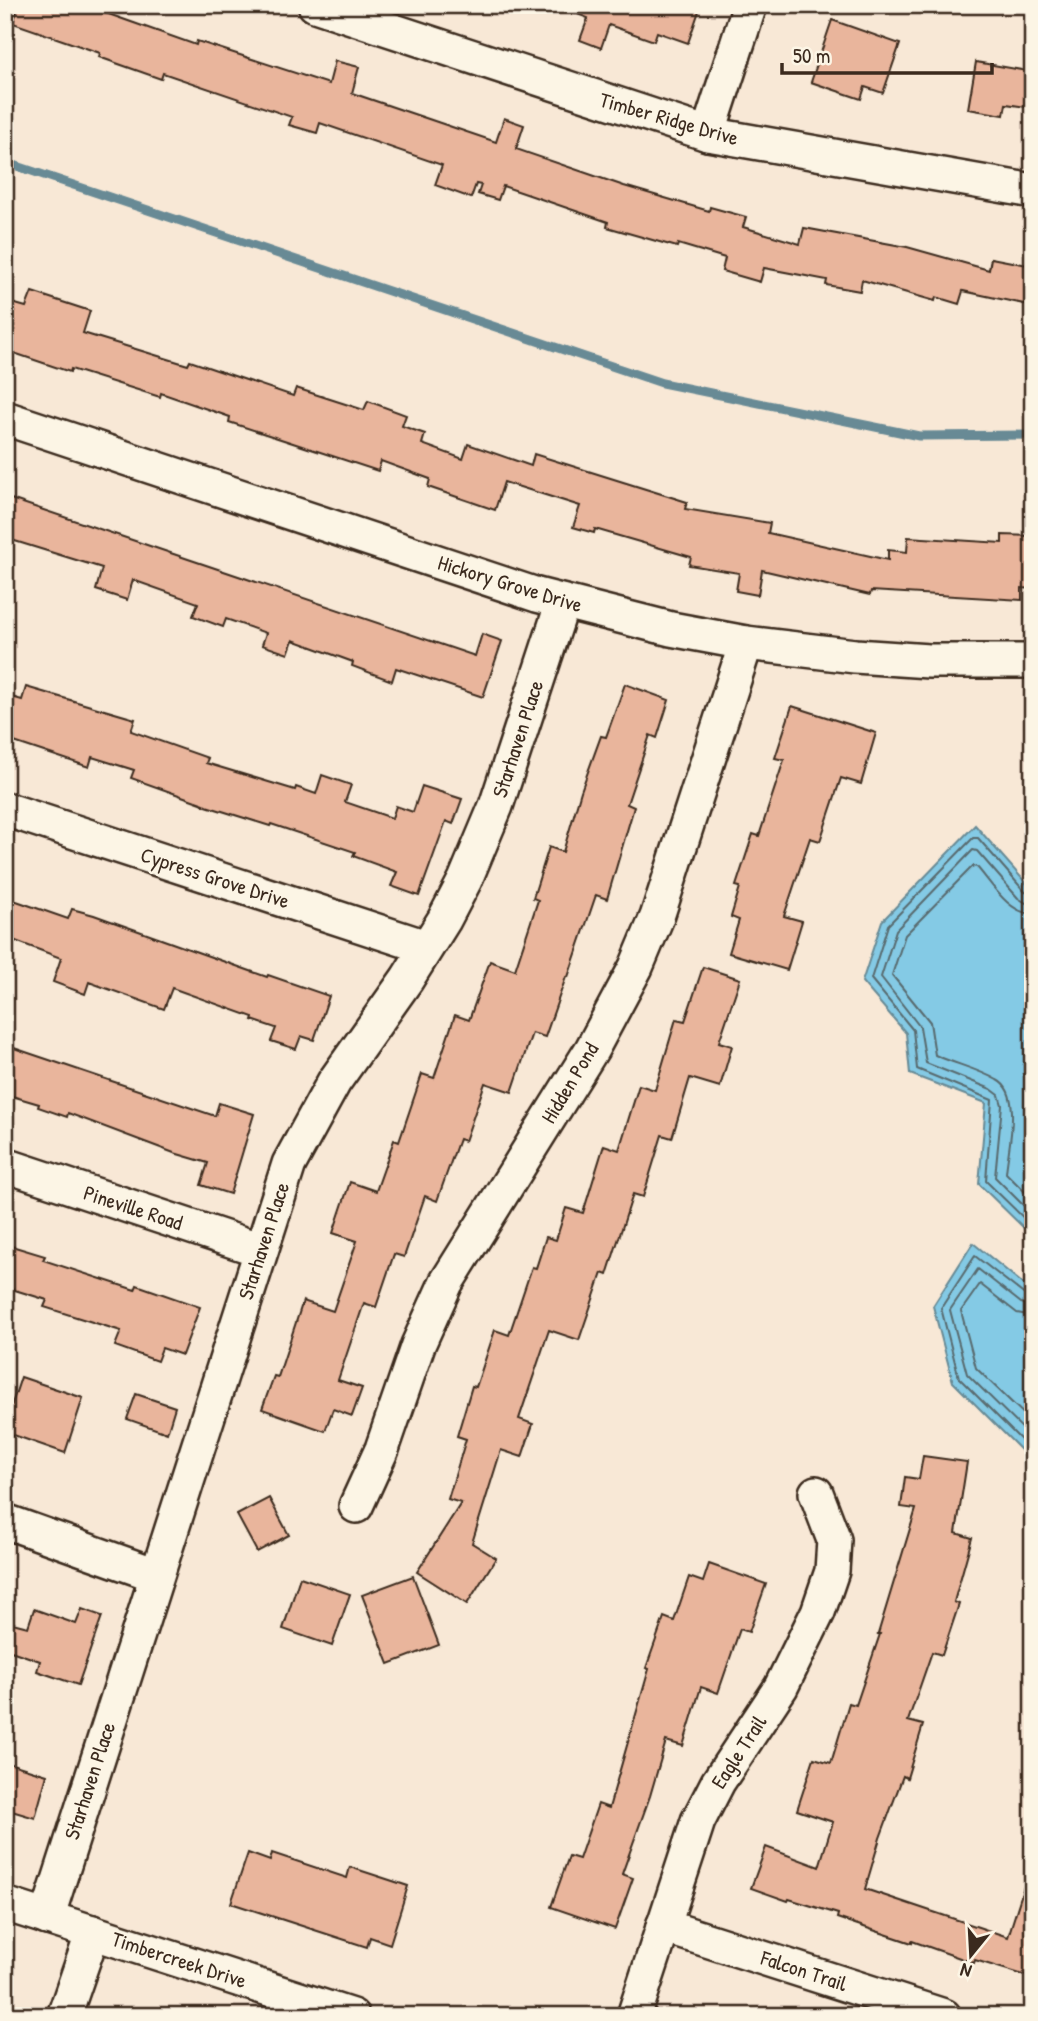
<svg xmlns="http://www.w3.org/2000/svg" width="1038" height="2021" font-family="'Patrick Hand',sans-serif">
<rect width="100%" height="100%" fill="#f8e8d6"/>
<filter id="ink" filterUnits="userSpaceOnUse"><feTurbulence type="fractalNoise" baseFrequency=".0143" numOctaves="2"/><feDisplacementMap in="SourceGraphic" scale="14" xChannelSelector="R" yChannelSelector="G"/><feConvolveMatrix kernelMatrix="1 2 1 2 8 2 1 2 1" color-interpolation-filters="sRGB"/></filter>
<g filter="url(#ink)">
<g fill="#84cae5" stroke="#678a95" stroke-width="2">
<path d="M 975,825 L 1033,891 L 1033,1253 L 1028,1232 L 979,1184 L 986,1103 L 910,1074 L 906,1033 L 862,982 L 882,921 Z"/>
<path d="M 973,1243 L 1033,1292 L 1033,1462 L 953,1382 L 933,1306 Z"/>
</g>
<g fill="none" stroke-linecap="round" stroke-linejoin="round">
<g stroke="#586a6e" stroke-width="2">
<path d="M 1033,894 L 1025,892 L 978,838 L 973,838 L 888,925 L 871,979 L 913,1030 L 917,1069 L 992,1100 L 986,1181 L 1033,1227"/>
<path d="M 1033,903 L 1026,903 L 1018,898 L 977,851 L 973,850 L 896,930 L 881,977 L 920,1027 L 926,1063 L 991,1089 L 999,1095 L 1002,1105 L 995,1177 L 1033,1215"/>
<path d="M 1033,914 C 1008,913 992,884 977,867 L 973,866 L 905,935 L 892,975 L 930,1022 L 935,1055 C 955,1064 978,1069 997,1080 C 1023,1093 1008,1148 1006,1173 L 1033,1200"/>
<path d="M 1033,1297 L 1026,1296 L 975,1256 L 941,1308 L 959,1378 L 1033,1452"/>
<path d="M 1033,1306 L 1021,1303 L 978,1269 L 950,1310 L 967,1374 L 1033,1439"/>
<path d="M 1033,1316 L 1017,1313 L 980,1284 L 961,1311 L 976,1368 L 1033,1423"/>
</g>
<path stroke="#678a95" stroke-width="9" d="M 5,162 L 662,383 L 919,436 L 1033,435"/>
</g>
<g fill="#e9b59c" stroke="#3b2a1e" stroke-width="2">
<path d="M 19,5 L 105,5 L 103,12 L 196,45 L 197,41 L 329,84 L 335,61 L 359,67 L 352,93 L 496,142 L 504,118 L 524,125 L 516,149 L 624,186 L 709,211 L 710,207 L 746,217 L 743,227 L 800,244 L 804,228 L 907,247 L 989,270 L 991,258 L 1033,266 L 1033,306 L 963,291 L 959,304 L 936,297 L 935,301 L 862,280 L 860,291 L 826,285 L 827,280 L 764,268 L 760,282 L 722,271 L 725,258 L 678,244 L 677,247 L 607,227 L 608,222 L 503,186 L 498,200 L 478,194 L 481,185 L 476,184 L 471,198 L 435,185 L 442,165 L 320,123 L 317,133 L 289,125 L 292,117 L 163,73 L 161,79 L 99,57 L 100,53 L 13,23 Z"/>
<path d="M 562,5 L 701,5 L 688,43 L 657,32 L 654,41 L 609,25 L 601,48 L 580,40 L 588,18 L 561,8 Z"/>
<path d="M 832,20 L 900,44 L 883,93 L 865,87 L 861,99 L 811,82 Z"/>
<path d="M 976,62 L 1033,72 L 1033,108 L 1006,104 L 1004,115 L 968,109 Z"/>
<path d="M 32,292 L 90,311 L 83,333 L 188,365 L 190,361 L 293,396 L 296,388 L 364,410 L 368,401 L 406,415 L 402,426 L 425,434 L 422,444 L 463,459 L 468,444 L 531,466 L 534,454 L 687,502 L 685,509 L 770,523 L 768,533 L 888,560 L 888,550 L 907,552 L 908,537 L 1002,543 L 1002,535 L 1033,536 L 1033,589 L 1022,588 L 1022,600 L 871,591 L 870,595 L 762,570 L 758,595 L 736,591 L 739,573 L 689,565 L 691,557 L 595,529 L 594,533 L 573,527 L 580,506 L 504,482 L 495,510 L 428,487 L 430,479 L 381,461 L 378,471 L 229,422 L 230,417 L 161,393 L 160,397 L 71,369 L 70,372 L 5,350 L 5,301 L 26,307 Z"/>
<path d="M 5,497 L 475,656 L 482,634 L 502,641 L 483,697 L 396,668 L 392,681 L 352,666 L 353,662 L 293,640 L 288,654 L 262,645 L 266,633 L 226,619 L 223,627 L 193,616 L 198,603 L 133,580 L 127,600 L 96,590 L 102,568 L 5,538 Z"/>
<path d="M 625,684 L 669,700 L 657,738 L 650,735 L 627,804 L 634,807 L 607,899 L 596,895 L 568,977 L 566,977 L 545,1037 L 532,1033 L 512,1092 L 485,1083 L 465,1141 L 459,1139 L 437,1201 L 425,1196 L 404,1257 L 394,1254 L 376,1307 L 364,1303 L 338,1380 L 362,1388 L 352,1416 L 333,1409 L 325,1431 L 262,1409 L 274,1376 L 278,1377 L 303,1301 L 333,1311 L 357,1241 L 333,1233 L 350,1182 L 376,1191 L 394,1140 L 399,1142 L 422,1074 L 434,1078 L 455,1015 L 469,1020 L 490,961 L 515,970 L 538,900 L 533,898 L 549,847 L 563,852 L 581,791 L 601,736 L 606,737 Z"/>
<path d="M 26,687 L 135,719 L 131,731 L 208,758 L 206,763 L 295,790 L 296,787 L 316,794 L 322,775 L 351,785 L 345,802 L 392,818 L 396,806 L 413,812 L 422,786 L 462,799 L 453,824 L 446,821 L 419,896 L 391,886 L 397,872 L 353,856 L 355,852 L 271,824 L 270,826 L 203,805 L 204,804 L 131,778 L 134,770 L 92,757 L 89,767 L 5,739 L 5,695 L 22,700 Z"/>
<path d="M 792,706 L 876,733 L 861,784 L 841,778 L 820,841 L 810,838 L 784,916 L 802,921 L 787,970 L 729,953 L 739,920 L 731,917 L 740,887 L 736,886 L 753,834 L 759,836 L 784,760 L 775,758 Z"/>
<path d="M 5,897 L 68,919 L 72,909 L 94,915 L 267,977 L 268,975 L 329,996 L 314,1040 L 301,1036 L 296,1049 L 271,1041 L 276,1028 L 252,1020 L 253,1017 L 172,988 L 164,1009 L 89,982 L 85,994 L 53,982 L 61,958 L 5,937 Z"/>
<path d="M 703,967 L 740,979 L 719,1042 L 732,1046 L 720,1087 L 690,1078 L 672,1138 L 662,1135 L 643,1197 L 633,1194 L 607,1275 L 602,1273 L 579,1340 L 549,1330 L 519,1419 L 533,1424 L 522,1457 L 501,1450 L 472,1543 L 496,1558 L 467,1604 L 417,1572 L 461,1503 L 448,1499 L 466,1439 L 457,1436 L 472,1386 L 476,1387 L 495,1330 L 509,1335 L 532,1267 L 536,1268 L 546,1237 L 556,1240 L 566,1208 L 583,1213 L 604,1145 L 619,1150 L 639,1085 L 655,1090 L 676,1019 L 685,1021 Z"/>
<path d="M 5,1045 L 215,1116 L 219,1103 L 254,1114 L 230,1194 L 201,1185 L 208,1163 L 174,1153 L 68,1113 L 67,1117 L 38,1107 L 39,1104 L 5,1094 Z"/>
<path d="M 5,1244 L 45,1256 L 43,1260 L 135,1290 L 137,1285 L 200,1307 L 182,1355 L 162,1348 L 157,1361 L 115,1346 L 121,1331 L 44,1307 L 47,1300 L 5,1287 Z"/>
<path d="M 21,1377 L 83,1398 L 65,1453 L 5,1432 L 5,1425 Z"/>
<path d="M 136,1394 L 175,1407 L 167,1433 L 127,1419 Z"/>
<path d="M 923,1456 L 967,1462 L 956,1533 L 972,1538 L 954,1602 L 959,1604 L 942,1655 L 932,1652 L 908,1721 L 923,1725 L 907,1778 L 903,1776 L 880,1838 L 865,1889 L 1008,1937 L 1028,1874 L 1033,1875 L 1033,1978 L 975,1960 L 974,1963 L 912,1941 L 912,1943 L 837,1918 L 838,1914 L 789,1899 L 788,1901 L 751,1888 L 766,1847 L 819,1867 L 833,1822 L 797,1810 L 814,1758 L 831,1763 L 849,1703 L 856,1705 L 880,1634 L 878,1634 L 916,1509 L 901,1507 L 905,1477 L 919,1479 Z"/>
<path d="M 269,1498 L 289,1535 L 257,1552 L 237,1515 Z"/>
<path d="M 709,1564 L 766,1584 L 749,1632 L 740,1629 L 718,1693 L 701,1687 L 683,1746 L 666,1741 L 650,1796 L 622,1874 L 633,1878 L 615,1929 L 551,1907 L 569,1856 L 579,1859 L 598,1804 L 609,1808 L 649,1669 L 646,1668 L 664,1617 L 674,1621 L 689,1577 L 703,1582 Z"/>
<path d="M 413,1576 L 439,1645 L 389,1664 L 362,1595 Z"/>
<path d="M 300,1577 L 350,1594 L 332,1646 L 283,1629 Z"/>
<path d="M 34,1609 L 76,1624 L 82,1609 L 102,1616 L 78,1685 L 37,1671 L 40,1661 L 5,1649 L 5,1621 L 28,1627 Z"/>
<path d="M 5,1762 L 47,1775 L 35,1818 L 5,1809 Z"/>
<path d="M 248,1853 L 270,1861 L 272,1853 L 347,1878 L 350,1867 L 408,1886 L 390,1944 L 370,1937 L 367,1947 L 231,1903 Z"/>
</g>
<g fill="none" stroke-linecap="round" stroke-linejoin="round">
<g stroke="#3b2a1e" stroke-width="38">
<g id="minor">
<path d="M 315,5 L 708,134 L 1033,191"/>
<path d="M 708,134 L 750,5"/>
<path d="M 5,418 L 537,595 L 671,629 L 746,643 L 855,656 L 929,661 L 1033,661"/>
<path d="M 5,809 L 426,947"/>
<path d="M 5,1165 L 261,1250"/>
<path d="M 356,1506 L 382,1449 L 418,1345 L 446,1283 L 592,1049 L 636,967 L 657,917 L 746,643"/>
<path d="M 5,1521 L 156,1575"/>
<path d="M 5,1904 L 352,2016"/>
<path d="M 47,1918 L 289,1164 L 334,1082 L 407,979 L 444,920 L 465,880 L 496,806 L 563,602"/>
<path d="M 663,1926 L 944,2016"/>
<path d="M 64,2016 L 93,1932"/>
<path d="M 634,2016 L 698,1821 L 718,1782 L 781,1687 L 818,1612 L 832,1571 L 834,1540 L 816,1493"/>
</g>
</g>
<use href="#minor" stroke="#fcf5e5" stroke-width="33"/>
</g>
</g>
<g text-anchor="middle" stroke-width="5" stroke-linejoin="round" paint-order="stroke">
<g font-size="21" fill="#3b2a1e" stroke="#fcf5e5">
<text transform="translate(669 119) rotate(16)" y="7">Timber Ridge Drive</text>
<text transform="translate(510 584) rotate(17)" y="7">Hickory Grove Drive</text>
<text transform="translate(518 739) rotate(-72)" y="7">Starhaven Place</text>
<text transform="translate(215 878) rotate(18)" y="7">Cypress Grove Drive</text>
<text transform="translate(570 1083) rotate(-59)" y="7">Hidden Pond</text>
<text transform="translate(133 1208) rotate(18)" y="7">Pineville Road</text>
<text transform="translate(264 1241) rotate(-72)" y="7">Starhaven Place</text>
<text transform="translate(739 1752) rotate(-57)" y="7">Eagle Trail</text>
<text transform="translate(90 1781) rotate(-72)" y="7">Starhaven Place</text>
<text transform="translate(179 1960) rotate(18)" y="7">Timbercreek Drive</text>
<text transform="translate(804 1971) rotate(18)" y="7">Falcon Trail</text>
</g>
</g>
<rect width="1038" height="2021" fill="none" stroke="#fcf5e5" stroke-width="28"/>
<rect x="14" y="14" width="1010" height="1993" fill="none" stroke="#3b2a1e" stroke-width="2.5" filter="url(#ink)"/>
<g transform="translate(971 1955) rotate(198)" stroke="#fcf5e5" stroke-width="5" paint-order="stroke">
<path d="M0-5L12 26L0 18L-12 26Z" fill="#3b2a1e"/>
<text y="-10" font-size="19" font-weight="bold" text-anchor="middle" fill="#3b2a1e">N</text>
</g>
<path d="M782 63v10h210v-10" fill="none" stroke="#3b2a1e" stroke-width="3.5"/>
<text x="793" y="63" font-size="21" fill="#3b2a1e" stroke="#fcf5e5" stroke-width="5" paint-order="stroke">50 m</text>
</svg>
